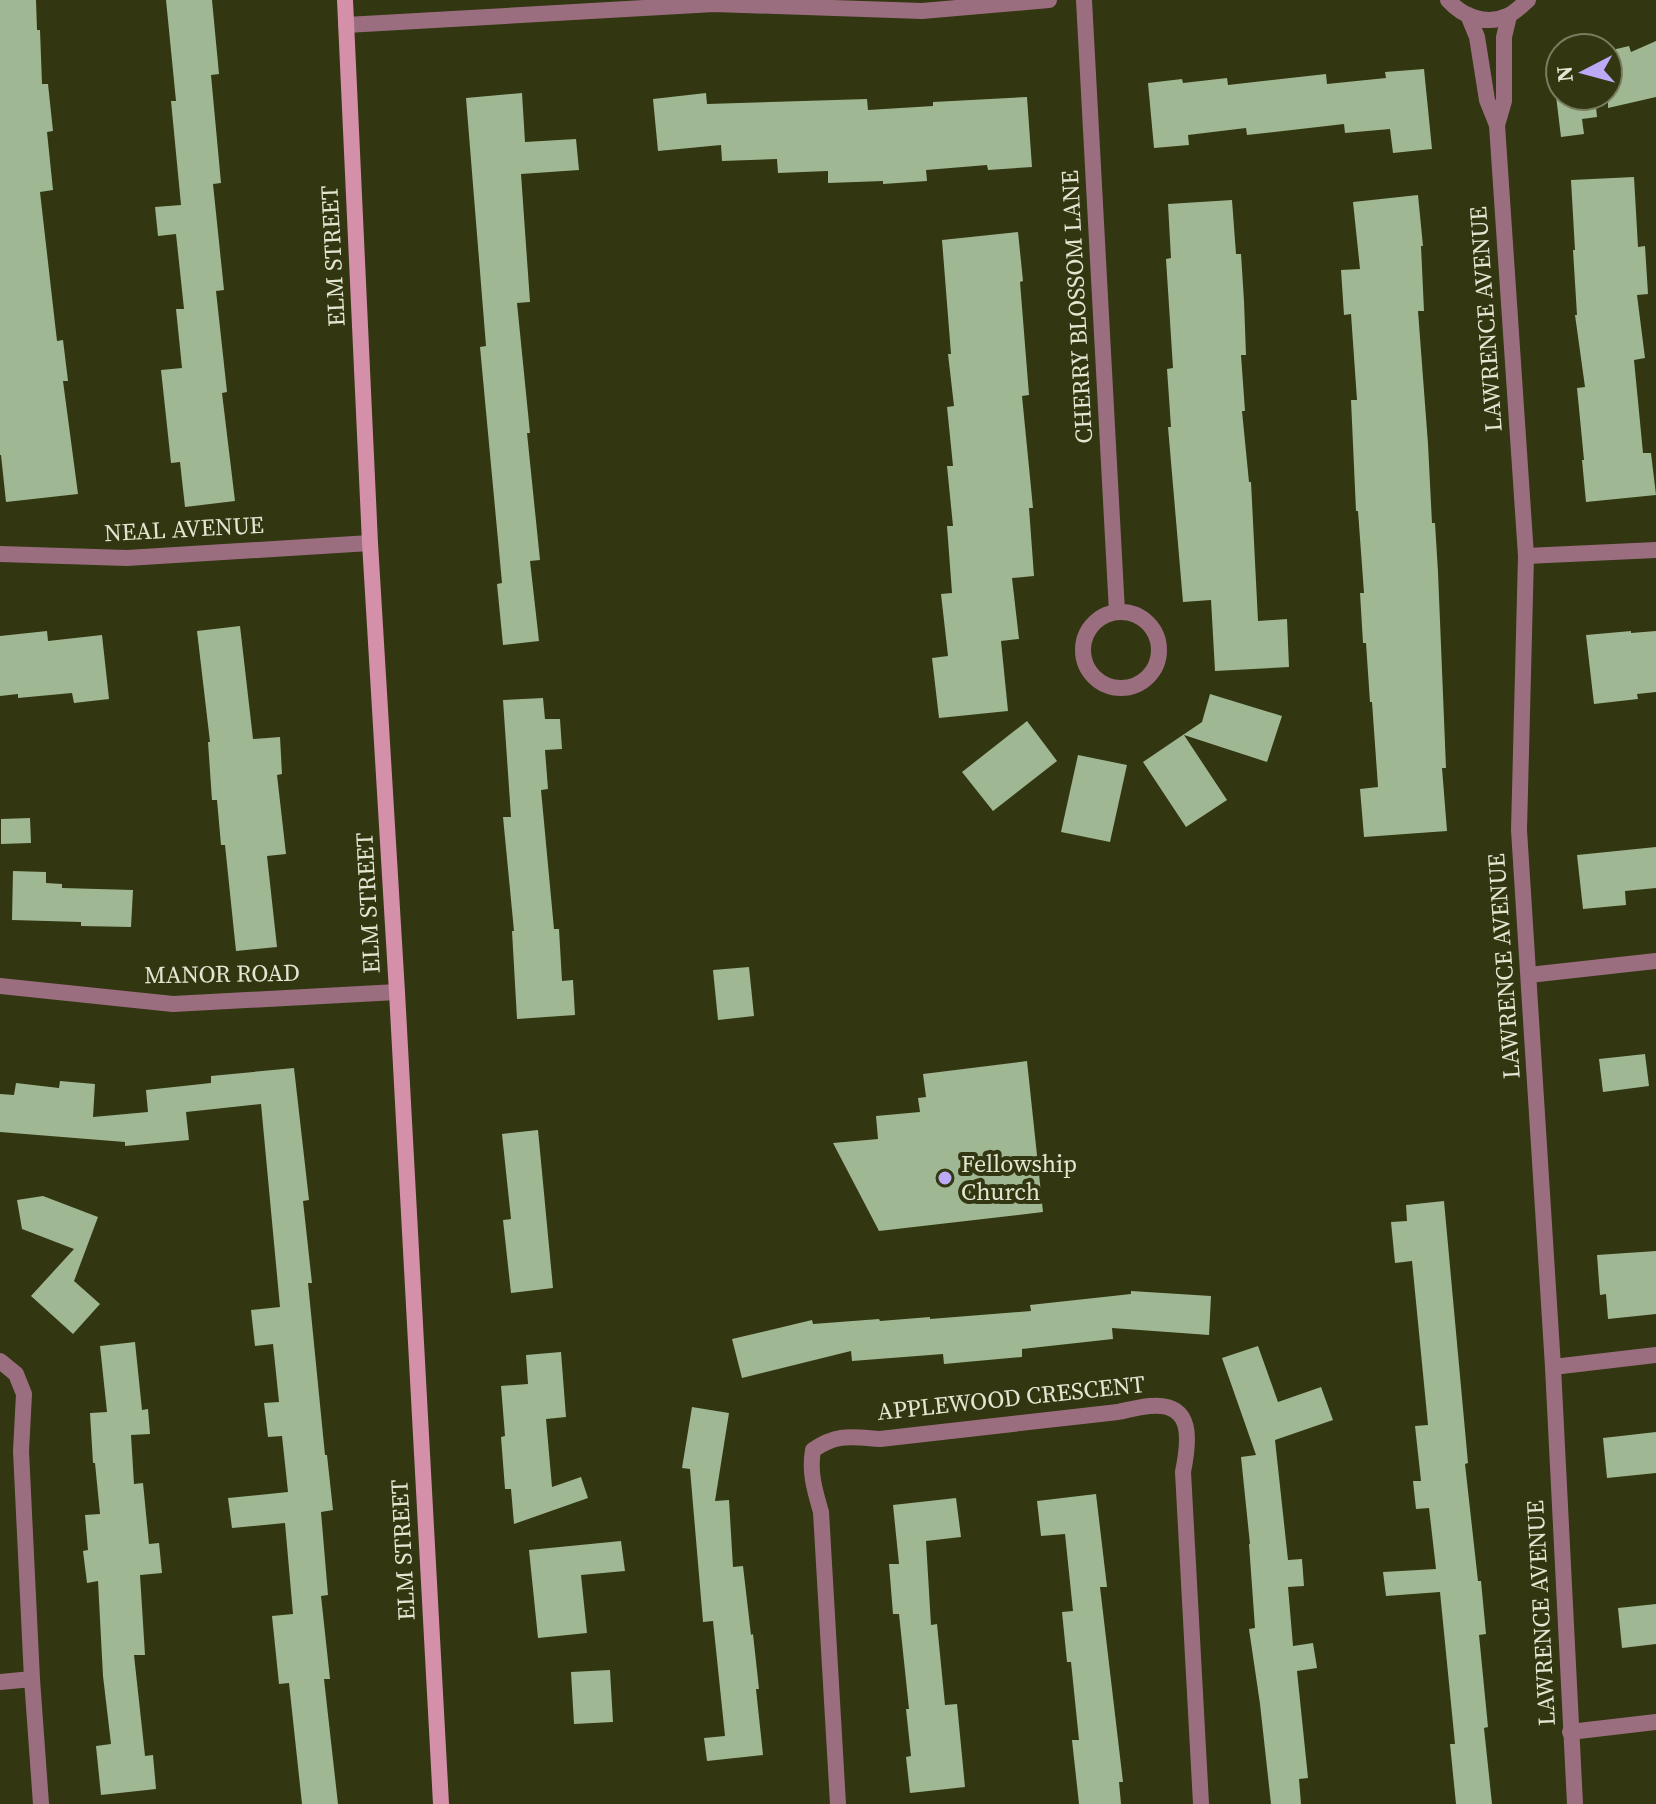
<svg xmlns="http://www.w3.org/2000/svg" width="1656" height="1804" font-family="'Source Serif 4',serif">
<rect width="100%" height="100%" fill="#323611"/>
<g fill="#a0b794">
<path d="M 0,0 L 36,0 L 37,30 L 40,30 L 42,84 L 48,84 L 53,131 L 47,132 L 53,190 L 40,192 L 57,341 L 63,340 L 68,381 L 63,381 L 78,494 L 6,502 L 1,455 L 0,455 Z"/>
<path d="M 166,0 L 212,0 L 219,74 L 211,75 L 221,183 L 213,184 L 224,290 L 216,291 L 227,392 L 222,393 L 235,501 L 185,507 L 180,462 L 171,463 L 161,370 L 182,368 L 176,309 L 184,309 L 176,234 L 158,236 L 155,207 L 181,205 L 171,101 L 176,101 Z"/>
<path d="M 1656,41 L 1656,97 L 1608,108 L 1608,51 L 1629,46 L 1631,52 Z"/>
<path d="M 1424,69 L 1432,149 L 1393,153 L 1390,129 L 1345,133 L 1344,124 L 1247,135 L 1246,128 L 1188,135 L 1189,145 L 1154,148 L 1148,83 L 1182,79 L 1183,83 L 1227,78 L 1228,85 L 1326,74 L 1327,84 L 1386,78 L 1385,72 Z"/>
<path d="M 522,93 L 525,142 L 576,139 L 579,170 L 521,174 L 530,302 L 517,303 L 530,433 L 527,433 L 540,560 L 530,561 L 539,641 L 503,645 L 497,584 L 502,583 L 480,347 L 486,346 L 466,98 Z"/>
<path d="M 706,93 L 707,104 L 867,99 L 868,110 L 933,106 L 933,102 L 1027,97 L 1032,167 L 988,170 L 987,165 L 926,170 L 927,181 L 883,184 L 883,181 L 828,183 L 828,171 L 778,173 L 777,159 L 722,161 L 721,145 L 658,151 L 653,99 Z"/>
<path d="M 1556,96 L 1595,96 L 1597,117 L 1582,119 L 1584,134 L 1561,137 Z"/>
<path d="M 1634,177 L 1638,247 L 1645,246 L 1648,294 L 1637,295 L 1645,358 L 1634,360 L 1643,453 L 1651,453 L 1656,495 L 1586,502 L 1582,460 L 1584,460 L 1577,388 L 1585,387 L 1575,315 L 1577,315 L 1573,250 L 1575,250 L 1571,180 Z"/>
<path d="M 1418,195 L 1423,246 L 1421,246 L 1424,311 L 1418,311 L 1428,444 L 1432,523 L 1435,523 L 1438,572 L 1446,768 L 1442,768 L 1447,831 L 1364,837 L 1360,789 L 1378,787 L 1372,702 L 1370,702 L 1366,643 L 1363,643 L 1360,593 L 1364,593 L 1358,511 L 1356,511 L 1351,400 L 1357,400 L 1351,314 L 1344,315 L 1341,270 L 1360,269 L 1353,202 Z"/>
<path d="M 1232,200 L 1236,254 L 1241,254 L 1244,301 L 1246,355 L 1241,355 L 1245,411 L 1242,411 L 1249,482 L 1251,482 L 1258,621 L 1287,619 L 1289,667 L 1215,671 L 1211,600 L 1183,602 L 1168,427 L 1171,427 L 1167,369 L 1173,368 L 1166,259 L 1171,258 L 1168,204 Z"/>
<path d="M 1018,232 L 1023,281 L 1020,282 L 1029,395 L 1022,396 L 1033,508 L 1029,508 L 1034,576 L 1012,578 L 1019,639 L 1001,641 L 1008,711 L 939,718 L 932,658 L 948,656 L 941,594 L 952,593 L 947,526 L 953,526 L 947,466 L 953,466 L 947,407 L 954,406 L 948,354 L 951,354 L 942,240 Z"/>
<path d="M 240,626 L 253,739 L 280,737 L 282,774 L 277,775 L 286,854 L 267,856 L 277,947 L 236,951 L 225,845 L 221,845 L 217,800 L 212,800 L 208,742 L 210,742 L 197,631 Z"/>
<path d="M 47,631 L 48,641 L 102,635 L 109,699 L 74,703 L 72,693 L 18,698 L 18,694 L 0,696 L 0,636 Z"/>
<path d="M 1631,631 L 1631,633 L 1656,631 L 1656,692 L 1637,694 L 1638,699 L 1594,704 L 1586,635 Z"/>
<path d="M 1210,694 L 1282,716 L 1267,762 L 1184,735 L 1227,800 L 1186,827 L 1143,762 L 1202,722 Z"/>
<path d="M 543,698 L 545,719 L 560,719 L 562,749 L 545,750 L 548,789 L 541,790 L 554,929 L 559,929 L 562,981 L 573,980 L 575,1015 L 517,1019 L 512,931 L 514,931 L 503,817 L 511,817 L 503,700 Z"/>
<path d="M 1027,721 L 1057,761 L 993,811 L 962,772 Z"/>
<path d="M 1078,755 L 1127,765 L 1110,842 L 1061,832 Z"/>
<path d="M 30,818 L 31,843 L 1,844 L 1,819 Z"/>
<path d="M 1656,847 L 1656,888 L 1625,891 L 1626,905 L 1583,909 L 1577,855 Z"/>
<path d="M 13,871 L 46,872 L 46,883 L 62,884 L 62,888 L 133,890 L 131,927 L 81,926 L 81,922 L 12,920 Z"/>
<path d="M 749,967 L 754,1016 L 718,1020 L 713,970 Z"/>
<path d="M 1645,1054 L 1649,1086 L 1603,1092 L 1599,1059 Z"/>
<path d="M 1027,1061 L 1043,1212 L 879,1231 L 833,1143 L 878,1139 L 876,1116 L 920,1112 L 918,1098 L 926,1097 L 923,1074 Z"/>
<path d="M 294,1068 L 309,1200 L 303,1201 L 312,1283 L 308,1283 L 325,1455 L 327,1455 L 333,1510 L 321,1512 L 328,1595 L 321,1596 L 330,1679 L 324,1679 L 338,1804 L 302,1804 L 289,1683 L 279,1684 L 272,1616 L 293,1614 L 285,1523 L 232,1528 L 228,1498 L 288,1492 L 282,1436 L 268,1437 L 264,1403 L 279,1402 L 273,1344 L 255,1346 L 251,1310 L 280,1307 L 261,1104 L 186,1112 L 189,1140 L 125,1146 L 125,1142 L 0,1132 L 0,1094 L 14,1095 L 16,1083 L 59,1088 L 60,1081 L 95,1084 L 93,1117 L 148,1112 L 146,1090 L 211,1083 L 211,1076 Z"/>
<path d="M 538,1130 L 553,1288 L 511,1293 L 503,1220 L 511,1219 L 502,1134 Z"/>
<path d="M 43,1196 L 98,1217 L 74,1281 L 100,1304 L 73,1334 L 31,1296 L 74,1249 L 22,1229 L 17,1200 Z"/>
<path d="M 1444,1201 L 1468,1463 L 1465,1464 L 1478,1581 L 1481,1581 L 1486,1634 L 1479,1635 L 1488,1727 L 1484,1728 L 1492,1804 L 1456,1804 L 1450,1744 L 1455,1744 L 1440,1592 L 1386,1596 L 1383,1572 L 1436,1569 L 1429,1508 L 1416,1509 L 1413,1481 L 1421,1481 L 1415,1426 L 1428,1425 L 1412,1261 L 1395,1263 L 1391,1222 L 1407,1221 L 1406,1205 Z"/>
<path d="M 1656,1251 L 1656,1314 L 1608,1319 L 1606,1294 L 1600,1295 L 1597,1255 Z"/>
<path d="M 1131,1291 L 1211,1296 L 1209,1335 L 1112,1328 L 1113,1339 L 1022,1349 L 1022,1357 L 944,1364 L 943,1354 L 852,1361 L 851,1351 L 742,1378 L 732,1339 L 812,1320 L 813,1324 L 879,1319 L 880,1321 L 930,1317 L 930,1319 L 1031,1311 L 1030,1305 L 1131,1294 Z"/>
<path d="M 135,1342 L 142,1410 L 148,1409 L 150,1434 L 131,1435 L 134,1484 L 143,1483 L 149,1544 L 159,1543 L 162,1573 L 140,1575 L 145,1655 L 134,1655 L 145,1756 L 153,1755 L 156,1789 L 101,1795 L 96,1746 L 111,1744 L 103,1676 L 98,1581 L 87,1583 L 83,1551 L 88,1550 L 85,1515 L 100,1514 L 95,1463 L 93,1463 L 90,1413 L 107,1412 L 100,1346 Z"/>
<path d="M 1258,1346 L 1278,1402 L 1321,1387 L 1333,1420 L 1275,1440 L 1288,1560 L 1302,1559 L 1304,1586 L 1288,1587 L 1293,1646 L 1313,1643 L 1317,1668 L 1297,1671 L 1308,1778 L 1299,1779 L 1301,1804 L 1271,1804 L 1260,1704 L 1249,1629 L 1255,1628 L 1249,1544 L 1250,1544 L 1241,1457 L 1256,1455 L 1222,1358 Z"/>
<path d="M 561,1352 L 566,1417 L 546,1419 L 552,1487 L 581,1477 L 588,1498 L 514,1524 L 511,1489 L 505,1489 L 501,1437 L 505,1436 L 501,1386 L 528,1384 L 526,1355 Z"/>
<path d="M 692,1407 L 729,1413 L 715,1501 L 729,1500 L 733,1567 L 743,1566 L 751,1635 L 753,1634 L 759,1689 L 756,1689 L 763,1755 L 707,1761 L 704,1738 L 725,1736 L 713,1621 L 703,1622 L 690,1469 L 682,1468 Z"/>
<path d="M 1656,1432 L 1656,1473 L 1607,1478 L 1603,1438 Z"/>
<path d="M 1096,1494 L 1107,1587 L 1100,1587 L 1123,1782 L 1119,1782 L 1121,1804 L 1079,1804 L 1072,1740 L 1079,1740 L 1071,1662 L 1067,1662 L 1062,1612 L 1073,1611 L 1065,1534 L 1041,1536 L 1037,1501 Z"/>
<path d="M 956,1498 L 961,1537 L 926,1541 L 931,1625 L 937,1624 L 945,1705 L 957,1704 L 965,1787 L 910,1793 L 906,1757 L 911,1756 L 906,1709 L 909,1709 L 899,1614 L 893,1614 L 889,1564 L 899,1564 L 893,1505 Z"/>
<path d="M 621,1541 L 625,1571 L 581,1575 L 587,1633 L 538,1638 L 529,1550 Z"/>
<path d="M 1656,1604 L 1656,1644 L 1622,1648 L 1618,1608 Z"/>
<path d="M 610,1670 L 613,1722 L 574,1724 L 571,1672 Z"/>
</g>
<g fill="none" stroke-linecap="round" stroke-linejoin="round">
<g stroke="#9a6e7f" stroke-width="16">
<path d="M 1084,0 L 1117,612"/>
<path d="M 1448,0 C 1462,16 1486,26 1507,16 C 1515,13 1522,5 1528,0"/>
<path d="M 1468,15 L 1477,37 L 1487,100 L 1497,125 L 1526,556 L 1519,830 L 1553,1367 L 1575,1804"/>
<path d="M 346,25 L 714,4 L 922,11 L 1049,0"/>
<path d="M 1497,125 L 1504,101 L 1504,37 L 1509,16"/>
<path d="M 0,554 L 127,558 L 370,543"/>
<path d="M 1526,556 L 1656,550"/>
<circle cx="1121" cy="650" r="38"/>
<path d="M 1529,975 L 1656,961"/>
<path d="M 0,1361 L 16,1374 L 24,1394 L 21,1451 L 32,1679 L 41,1804"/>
<path d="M 1553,1367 L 1656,1355"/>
<path d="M 0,1682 L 32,1679"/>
<path d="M 1570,1732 L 1656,1722"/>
<path d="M 838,1804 L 821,1512 C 815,1491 809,1473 813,1450 C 837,1433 852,1437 880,1439 L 1118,1412 C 1128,1410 1139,1407 1150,1406 C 1195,1402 1189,1442 1183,1472 L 1201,1804"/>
</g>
<path stroke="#9a6e7f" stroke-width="16" d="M 0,986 L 173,1004 L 397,992"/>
<path stroke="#d48fa9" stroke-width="16" d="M 345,0 L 370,543 L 397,992 L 441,1804"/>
</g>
<circle fill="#bcaaf6" stroke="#323611" stroke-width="3" cx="945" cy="1178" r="8"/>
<g text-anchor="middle" stroke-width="8" stroke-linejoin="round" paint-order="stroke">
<g font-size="24" fill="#e3e6d1" stroke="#323611">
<text transform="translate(333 256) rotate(-93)" y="8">ELM STREET</text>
<text transform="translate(1077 307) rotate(-93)" y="8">CHERRY BLOSSOM LANE</text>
<text transform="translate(1486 319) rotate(-94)" y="8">LAWRENCE AVENUE</text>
<text transform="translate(184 529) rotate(-3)" y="8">NEAL AVENUE</text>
<text transform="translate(368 903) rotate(-93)" y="8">ELM STREET</text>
<text transform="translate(1504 966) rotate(-94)" y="8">LAWRENCE AVENUE</text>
<text transform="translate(222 974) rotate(-1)" y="8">MANOR ROAD</text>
<text transform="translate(1011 1398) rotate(-6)" y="8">APPLEWOOD CRESCENT</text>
<text transform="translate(403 1550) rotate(-93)" y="8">ELM STREET</text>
<text transform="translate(1541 1613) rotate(-93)" y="8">LAWRENCE AVENUE</text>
</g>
<g font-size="24" fill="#e3e6d1" stroke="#323611" text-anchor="start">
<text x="961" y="1172">Fellowship<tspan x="961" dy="28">Church</tspan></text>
</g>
</g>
<g transform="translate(1584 72) rotate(264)"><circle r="38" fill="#323611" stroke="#797c5e" stroke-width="2"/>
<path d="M0-6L14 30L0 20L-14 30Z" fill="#bcaaf6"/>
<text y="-12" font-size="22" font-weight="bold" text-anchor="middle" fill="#e3e6d1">N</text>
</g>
</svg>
